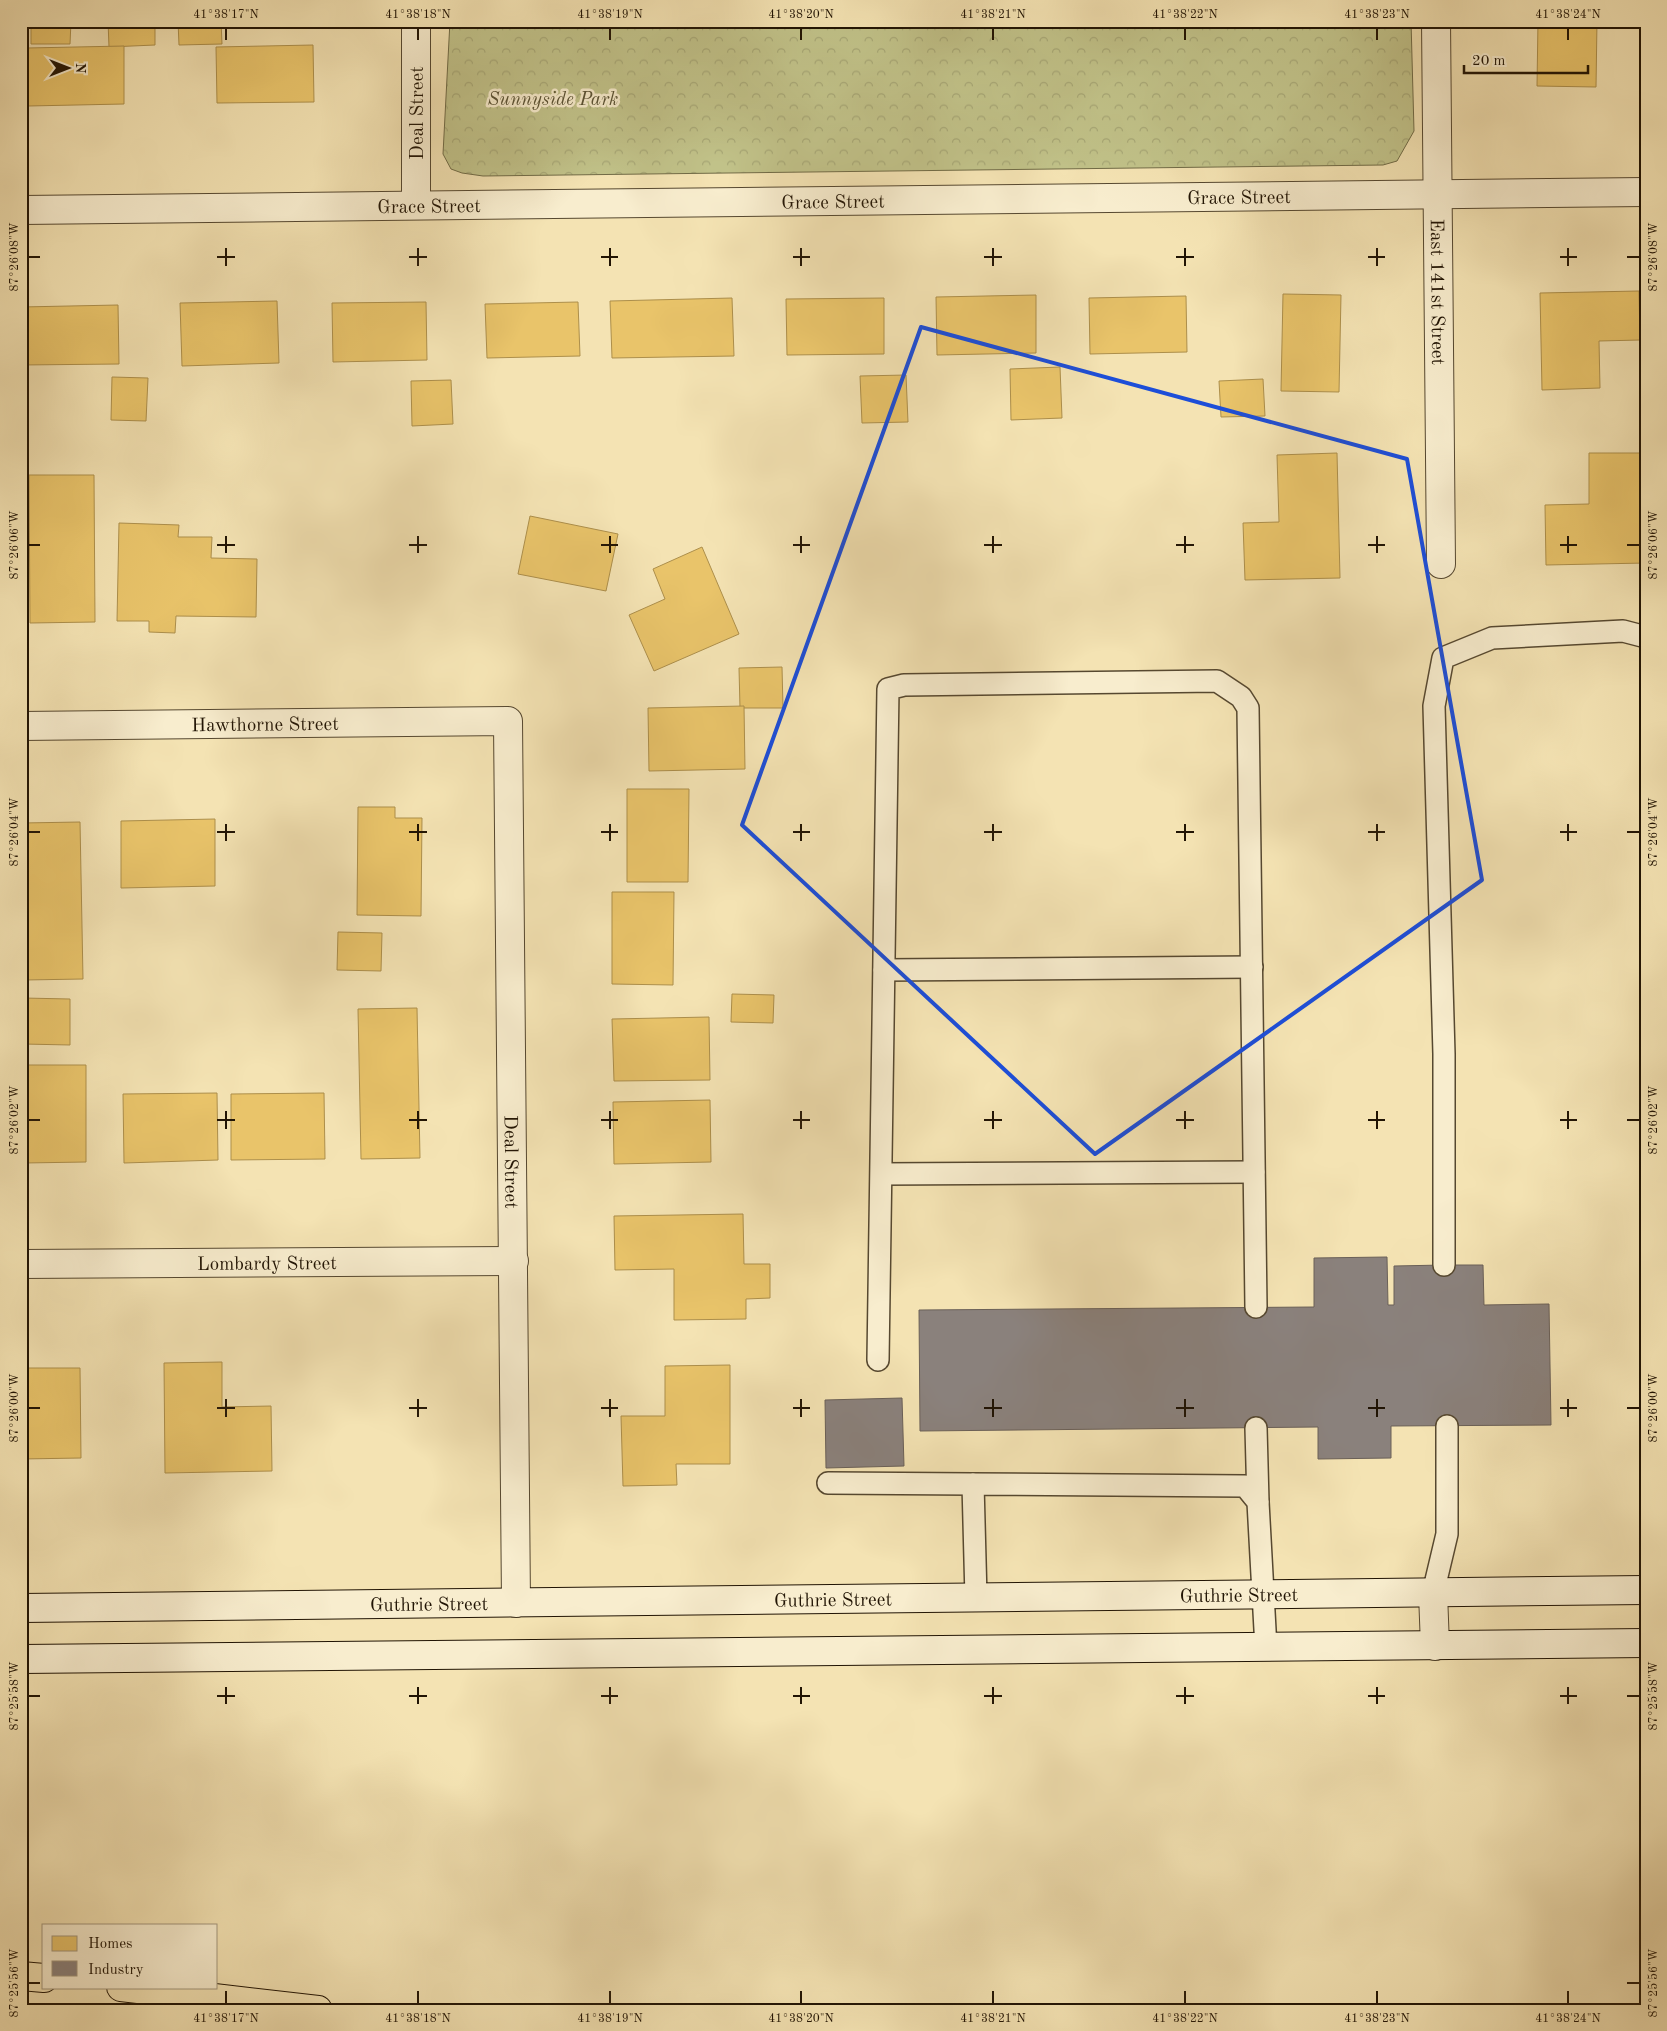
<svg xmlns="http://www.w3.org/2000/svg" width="1667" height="2031" font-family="'Old Standard TT',serif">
<defs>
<pattern id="forest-crowns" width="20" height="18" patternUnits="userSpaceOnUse" patternTransform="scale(1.25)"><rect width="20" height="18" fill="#c1c289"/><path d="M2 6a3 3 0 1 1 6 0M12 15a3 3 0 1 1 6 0" fill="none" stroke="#a6a675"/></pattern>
</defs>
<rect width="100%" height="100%" fill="#f4e3b3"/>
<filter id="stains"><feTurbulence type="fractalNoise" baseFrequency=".004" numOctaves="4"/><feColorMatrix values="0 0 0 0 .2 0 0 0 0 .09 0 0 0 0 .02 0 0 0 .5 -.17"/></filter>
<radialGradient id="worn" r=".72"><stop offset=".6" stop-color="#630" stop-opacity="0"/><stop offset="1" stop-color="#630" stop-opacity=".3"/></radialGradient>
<path fill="url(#forest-crowns)" stroke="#716b46" d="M 450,21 L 1411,21 L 1414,131 L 1397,161 L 1383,165 L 483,176 L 462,173 L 451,169 L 443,154 Z"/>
<g fill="#e9c46a" stroke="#ad8f4b">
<path d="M 31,21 L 71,21 L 70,44 L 31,44 Z"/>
<path d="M 108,21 L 155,21 L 155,45 L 109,47 Z"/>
<path d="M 178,21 L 221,21 L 222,44 L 179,45 Z"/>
<path d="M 1538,21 L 1597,21 L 1596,87 L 1537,86 Z"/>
<path d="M 313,45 L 314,102 L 217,103 L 216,47 Z"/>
<path d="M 124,46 L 124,104 L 28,106 L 27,48 Z"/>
<path d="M 1639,291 L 1640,340 L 1599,341 L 1600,388 L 1542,390 L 1540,293 Z"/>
<path d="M 1283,294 L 1341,295 L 1339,392 L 1281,391 Z"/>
<path d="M 1036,295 L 1036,353 L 937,355 L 936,297 Z"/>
<path d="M 1186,296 L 1187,352 L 1090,354 L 1089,298 Z"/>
<path d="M 732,298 L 734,356 L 612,358 L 610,301 Z"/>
<path d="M 884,298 L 884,354 L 787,355 L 786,299 Z"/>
<path d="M 277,301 L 279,363 L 182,366 L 180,303 Z"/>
<path d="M 426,302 L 427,360 L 333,362 L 332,303 Z"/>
<path d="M 578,302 L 580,356 L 487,358 L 485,304 Z"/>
<path d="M 118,305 L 119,364 L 21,365 L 21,307 Z"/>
<path d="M 1060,367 L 1062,418 L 1011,420 L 1010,369 Z"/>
<path d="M 906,375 L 908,422 L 862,423 L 860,376 Z"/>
<path d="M 112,377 L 148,378 L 146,421 L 111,420 Z"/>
<path d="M 1263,379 L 1265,416 L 1221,417 L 1219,381 Z"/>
<path d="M 451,380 L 453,424 L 412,426 L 411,381 Z"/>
<path d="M 1337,453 L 1340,578 L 1245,580 L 1243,523 L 1279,522 L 1277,455 Z"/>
<path d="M 1589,453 L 1646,453 L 1646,563 L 1546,565 L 1545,505 L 1589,504 Z"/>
<path d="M 29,475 L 94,475 L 95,622 L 30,623 Z"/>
<path d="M 530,516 L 618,534 L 606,591 L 518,574 Z"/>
<path d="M 119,523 L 179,525 L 178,537 L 212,537 L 211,558 L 257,559 L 256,617 L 176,616 L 175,633 L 149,632 L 149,621 L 117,621 Z"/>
<path d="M 702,547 L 739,634 L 654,671 L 629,615 L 665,599 L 653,569 Z"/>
<path d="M 782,667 L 783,708 L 740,708 L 739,668 Z"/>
<path d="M 744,706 L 745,769 L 649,771 L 648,708 Z"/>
<path d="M 627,789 L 689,789 L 688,882 L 627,882 Z"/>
<path d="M 358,807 L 395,807 L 395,818 L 422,818 L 421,916 L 357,915 Z"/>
<path d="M 215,819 L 215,886 L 121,888 L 121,821 Z"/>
<path d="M 80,822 L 83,979 L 25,980 L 22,823 Z"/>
<path d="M 612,892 L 674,892 L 673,985 L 612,984 Z"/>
<path d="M 338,932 L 382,933 L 381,971 L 337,970 Z"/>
<path d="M 732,994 L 774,995 L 773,1023 L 731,1022 Z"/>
<path d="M 23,998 L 70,999 L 70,1045 L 23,1044 Z"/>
<path d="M 417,1008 L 420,1158 L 361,1159 L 358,1009 Z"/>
<path d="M 709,1017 L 710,1080 L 614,1081 L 612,1019 Z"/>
<path d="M 23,1065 L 86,1065 L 86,1162 L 24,1163 Z"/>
<path d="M 217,1093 L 218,1160 L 124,1163 L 123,1094 Z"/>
<path d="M 324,1093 L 325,1159 L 231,1160 L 231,1094 Z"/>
<path d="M 710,1100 L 711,1162 L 614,1164 L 613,1102 Z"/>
<path d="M 743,1214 L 744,1264 L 770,1264 L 770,1298 L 746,1299 L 746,1319 L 674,1320 L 674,1269 L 615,1270 L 614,1216 Z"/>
<path d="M 222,1362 L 222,1407 L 271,1406 L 272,1471 L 165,1473 L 164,1363 Z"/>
<path d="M 730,1365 L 730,1464 L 676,1464 L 677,1485 L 623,1486 L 621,1416 L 665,1416 L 665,1366 Z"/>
<path d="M 21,1368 L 80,1368 L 81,1458 L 21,1459 Z"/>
</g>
<g fill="#8a817c" stroke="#6a6058">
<path d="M 1387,1257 L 1388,1305 L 1394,1305 L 1394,1266 L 1444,1265 L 1483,1265 L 1484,1305 L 1549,1304 L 1551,1425 L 1391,1426 L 1391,1458 L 1318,1459 L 1318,1427 L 920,1431 L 919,1310 L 1314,1307 L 1314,1258 Z"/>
<path d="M 902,1398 L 904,1466 L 826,1468 L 825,1400 Z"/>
</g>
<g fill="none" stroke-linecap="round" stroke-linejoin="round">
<g stroke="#564830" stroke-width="24">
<g id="lane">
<path d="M 884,970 L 1252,967"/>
<path d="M 882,1174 L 1254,1172"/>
<path d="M 1444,1265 L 1444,1054 L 1434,706 L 1443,658 L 1492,638 L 1623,631 L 1646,637"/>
<path d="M 878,1360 L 888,689 L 904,685 L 1217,681 L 1241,697 L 1248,708 L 1256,1307"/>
<path d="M 1256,1428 L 1258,1502"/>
<path d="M 828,1483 L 973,1484"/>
<path d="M 1433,1593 L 1447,1534 L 1447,1426"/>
<path d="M 976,1598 L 973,1484 L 1245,1486 L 1258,1502 L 1266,1648"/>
</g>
</g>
<g stroke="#564830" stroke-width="30">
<g id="street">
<path d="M 416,21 L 416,205"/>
<path id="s1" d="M 1436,21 L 1441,564"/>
<path id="s2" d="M 21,210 L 1646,192"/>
<path id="s3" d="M 21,726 L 508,721 L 516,1603"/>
<path id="s4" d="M 21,1264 L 514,1261"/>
<path d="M 1433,1593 L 1435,1646"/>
</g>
</g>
<g stroke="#211404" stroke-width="30">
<g id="secondary">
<path id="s5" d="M 21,1608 L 1646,1590"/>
<path d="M 21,1659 L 1646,1643"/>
</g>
</g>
<g stroke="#211404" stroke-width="30">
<g id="highway">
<path d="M 21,1976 L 44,1978"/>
<path d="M 121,1987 L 318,2010"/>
</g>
</g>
<use href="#lane" stroke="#f8edce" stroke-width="21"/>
<use href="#street" stroke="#f8edce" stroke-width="28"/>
<use href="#secondary" stroke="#f8edce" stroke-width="28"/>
<use href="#highway" stroke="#f4e3b3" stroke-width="28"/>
</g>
<path fill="none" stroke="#1d4ed8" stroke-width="4" stroke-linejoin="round" d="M 921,327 L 1407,459 L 1482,880 L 1095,1154 L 742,825 Z"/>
<path fill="none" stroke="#211404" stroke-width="2" d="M 226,28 L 226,40M 418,28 L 418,40M 610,28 L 610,40M 801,28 L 801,40M 993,28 L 993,40M 1185,28 L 1185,40M 1377,28 L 1377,40M 1568,28 L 1568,40M 226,248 L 226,266M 418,248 L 418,266M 610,248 L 610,266M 801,248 L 801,266M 993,248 L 993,266M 1185,248 L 1185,266M 1377,248 L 1377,266M 1568,248 L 1568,266M 28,257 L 40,257M 217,257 L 235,257M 409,257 L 427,257M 601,257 L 618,257M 793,257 L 810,257M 984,257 L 1002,257M 1176,257 L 1194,257M 1368,257 L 1385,257M 1560,257 L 1577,257M 1627,257 L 1640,257M 226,536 L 226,553M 418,536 L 418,553M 610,536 L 610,553M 801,536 L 801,553M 993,536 L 993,553M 1185,536 L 1185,553M 1377,536 L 1377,553M 1568,536 L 1568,553M 28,545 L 40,545M 217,545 L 235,545M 409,545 L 427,545M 601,545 L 618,545M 793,545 L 810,545M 984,545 L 1002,545M 1176,545 L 1194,545M 1368,545 L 1385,545M 1560,545 L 1577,545M 1627,545 L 1640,545M 226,824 L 226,841M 418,824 L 418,841M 610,824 L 610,841M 801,824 L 801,841M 993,824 L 993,841M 1185,824 L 1185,841M 1377,824 L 1377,841M 1568,824 L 1568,841M 28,832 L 40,832M 217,832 L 235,832M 409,832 L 427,832M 601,832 L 618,832M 793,832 L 810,832M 984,832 L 1002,832M 1176,832 L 1194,832M 1368,832 L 1385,832M 1560,832 L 1577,832M 1627,832 L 1640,832M 226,1111 L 226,1129M 418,1111 L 418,1129M 610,1111 L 610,1129M 801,1111 L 801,1129M 993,1111 L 993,1129M 1185,1111 L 1185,1129M 1377,1111 L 1377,1129M 1568,1111 L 1568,1129M 28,1120 L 40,1120M 217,1120 L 235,1120M 409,1120 L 427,1120M 601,1120 L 618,1120M 793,1120 L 810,1120M 984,1120 L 1002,1120M 1176,1120 L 1194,1120M 1368,1120 L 1385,1120M 1560,1120 L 1577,1120M 1627,1120 L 1640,1120M 226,1399 L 226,1417M 418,1399 L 418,1417M 610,1399 L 610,1417M 801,1399 L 801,1417M 993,1399 L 993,1417M 1185,1399 L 1185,1417M 1377,1399 L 1377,1417M 1568,1399 L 1568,1417M 28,1408 L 40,1408M 217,1408 L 235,1408M 409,1408 L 427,1408M 601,1408 L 618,1408M 793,1408 L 810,1408M 984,1408 L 1002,1408M 1176,1408 L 1194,1408M 1368,1408 L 1385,1408M 1560,1408 L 1577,1408M 1627,1408 L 1640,1408M 226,1687 L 226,1704M 418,1687 L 418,1704M 610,1687 L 610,1704M 801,1687 L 801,1704M 993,1687 L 993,1704M 1185,1687 L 1185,1704M 1377,1687 L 1377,1704M 1568,1687 L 1568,1704M 28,1696 L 40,1696M 217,1696 L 235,1696M 409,1696 L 427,1696M 601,1696 L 618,1696M 793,1696 L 810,1696M 984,1696 L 1002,1696M 1176,1696 L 1194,1696M 1368,1696 L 1385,1696M 1560,1696 L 1577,1696M 1627,1696 L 1640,1696M 28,1983 L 40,1983M 1627,1983 L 1640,1983M 226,1991 L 226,2004M 418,1991 L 418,2004M 610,1991 L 610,2004M 801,1991 L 801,2004M 993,1991 L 993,2004M 1185,1991 L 1185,2004M 1377,1991 L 1377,2004M 1568,1991 L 1568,2004"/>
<g text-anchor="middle" stroke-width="5" stroke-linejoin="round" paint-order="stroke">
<g font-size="19" font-style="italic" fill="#595133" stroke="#f8edce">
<text x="553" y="105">Sunnyside Park</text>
</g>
<g font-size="19" fill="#211404" stroke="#f8edce">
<text transform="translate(416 113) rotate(-90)" y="7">Deal Street</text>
<text dy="7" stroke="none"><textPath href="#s2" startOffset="1218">Grace Street</textPath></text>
<text dy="7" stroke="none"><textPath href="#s2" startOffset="812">Grace Street</textPath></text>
<text dy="7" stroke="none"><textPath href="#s2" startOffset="408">Grace Street</textPath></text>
<text dy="7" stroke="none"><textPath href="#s1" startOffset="271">East 141st Street</textPath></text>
<text dy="7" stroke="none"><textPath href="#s3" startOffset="244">Hawthorne Street</textPath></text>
<text dy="7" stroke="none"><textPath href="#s3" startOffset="928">Deal Street</textPath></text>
<text dy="7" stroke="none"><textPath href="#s4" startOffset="246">Lombardy Street</textPath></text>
<text dy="7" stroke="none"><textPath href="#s5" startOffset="1218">Guthrie Street</textPath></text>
<text dy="7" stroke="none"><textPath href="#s5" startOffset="812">Guthrie Street</textPath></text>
<text dy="7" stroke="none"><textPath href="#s5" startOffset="408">Guthrie Street</textPath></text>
</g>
</g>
<rect width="1667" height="2031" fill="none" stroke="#f4e3b3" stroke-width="55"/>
<rect x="42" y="1924" width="175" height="65" fill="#f8edce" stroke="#a2967d"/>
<rect x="52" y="1936" width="25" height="15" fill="#e9c46a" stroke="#a2967d"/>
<text x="88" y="1948" font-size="15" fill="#211404">Homes</text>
<rect x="52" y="1961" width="25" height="15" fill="#8a817c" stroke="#a2967d"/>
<text x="88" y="1974" font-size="15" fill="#211404">Industry</text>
<g transform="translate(68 68) rotate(90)" stroke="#f8edce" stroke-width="4" paint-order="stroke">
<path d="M0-4L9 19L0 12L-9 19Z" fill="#211404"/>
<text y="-8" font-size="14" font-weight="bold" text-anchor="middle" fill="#211404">N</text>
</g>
<path d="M1464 65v8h124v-8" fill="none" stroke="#211404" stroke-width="2.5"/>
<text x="1472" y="65" font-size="15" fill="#211404" stroke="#f8edce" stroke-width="4" paint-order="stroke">20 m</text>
<rect x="28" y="28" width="1612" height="1976" fill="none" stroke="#211404" stroke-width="2"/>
<g font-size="12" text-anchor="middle" fill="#211404">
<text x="226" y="18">41°38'17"N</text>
<text x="418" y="18">41°38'18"N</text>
<text x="610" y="18">41°38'19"N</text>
<text x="801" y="18">41°38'20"N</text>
<text x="993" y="18">41°38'21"N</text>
<text x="1185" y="18">41°38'22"N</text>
<text x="1377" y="18">41°38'23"N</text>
<text x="1568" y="18">41°38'24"N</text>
<text transform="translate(1653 257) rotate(-90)" y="4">87°26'08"W</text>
<text transform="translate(14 257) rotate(-90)" y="4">87°26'08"W</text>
<text transform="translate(1653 545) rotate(-90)" y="4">87°26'06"W</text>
<text transform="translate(14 545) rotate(-90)" y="4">87°26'06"W</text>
<text transform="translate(1653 832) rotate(-90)" y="4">87°26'04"W</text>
<text transform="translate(14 832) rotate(-90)" y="4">87°26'04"W</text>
<text transform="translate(1653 1120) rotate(-90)" y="4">87°26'02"W</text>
<text transform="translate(14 1120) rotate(-90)" y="4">87°26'02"W</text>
<text transform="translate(14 1408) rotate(-90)" y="4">87°26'00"W</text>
<text transform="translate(1653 1408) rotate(-90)" y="4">87°26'00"W</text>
<text transform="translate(1653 1696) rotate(-90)" y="4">87°25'58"W</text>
<text transform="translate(14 1696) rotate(-90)" y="4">87°25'58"W</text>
<text transform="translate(1653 1983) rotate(-90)" y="4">87°25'56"W</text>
<text transform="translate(14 1983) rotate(-90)" y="4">87°25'56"W</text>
<text x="226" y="2022">41°38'17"N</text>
<text x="418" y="2022">41°38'18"N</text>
<text x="610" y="2022">41°38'19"N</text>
<text x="801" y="2022">41°38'20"N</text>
<text x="993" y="2022">41°38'21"N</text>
<text x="1185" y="2022">41°38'22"N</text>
<text x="1377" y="2022">41°38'23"N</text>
<text x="1568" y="2022">41°38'24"N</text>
</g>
<rect width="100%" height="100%" filter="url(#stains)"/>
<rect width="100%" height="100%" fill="url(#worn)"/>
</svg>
